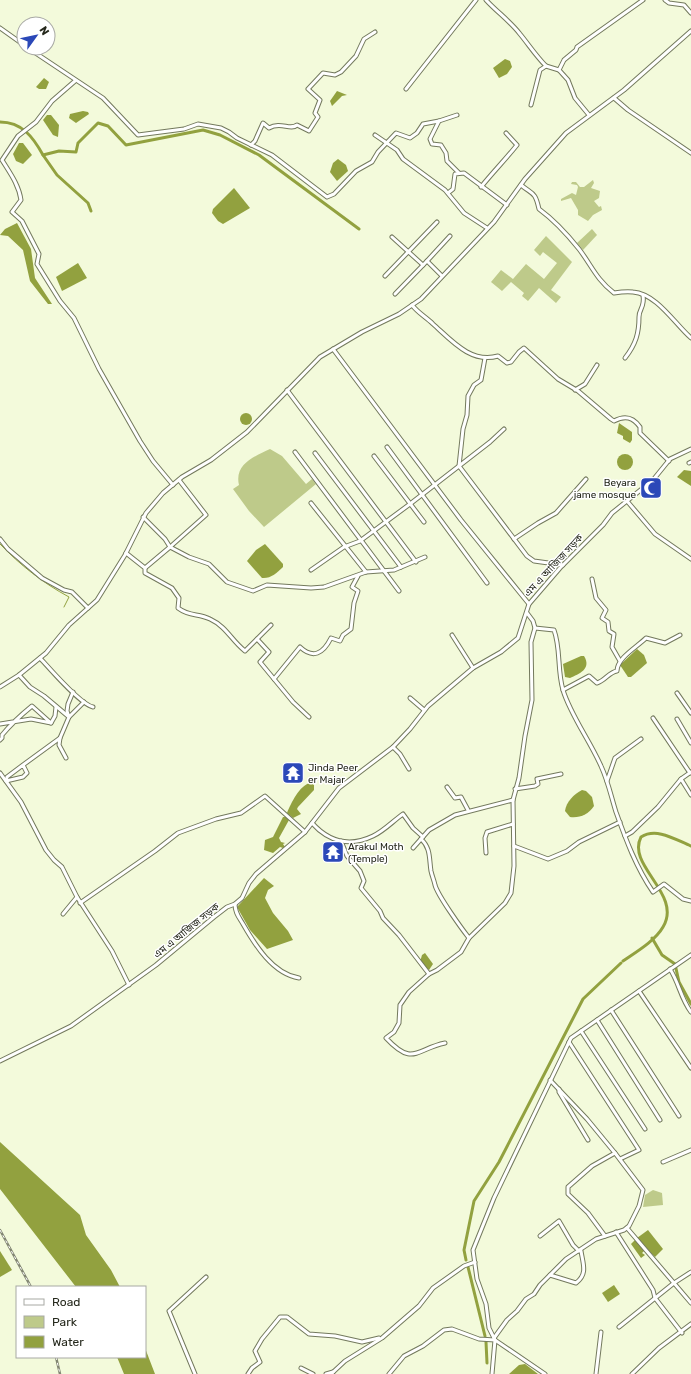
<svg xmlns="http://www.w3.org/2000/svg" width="691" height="1374" font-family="Rubik,'Noto Sans Bengali',sans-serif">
<rect width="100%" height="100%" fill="#f3fadb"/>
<g fill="#beca8a">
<path d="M 593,180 L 594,183 L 591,188 L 600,191 L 599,198 L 594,201 L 599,207 L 601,206 L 602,210 L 593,215 L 588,221 L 578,215 L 578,210 L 571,198 L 561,201 L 561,199 L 572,193 L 576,195 L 578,187 L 577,185 L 571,184 L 572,182 L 576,182 L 580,187 L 584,187 Z"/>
<path d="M 592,229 L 597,235 L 583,250 L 577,243 Z"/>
<path d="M 546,236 L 572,262 L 551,290 L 561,297 L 556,303 L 539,288 L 528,301 L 522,296 L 524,293 L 511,282 L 502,291 L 491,282 L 501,270 L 513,279 L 526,264 L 544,279 L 557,263 L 543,252 L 540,256 L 534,250 Z"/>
<path d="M 270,449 L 282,456 L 306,484 L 312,479 L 316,484 L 264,527 L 249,511 L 233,489 L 239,485 C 234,464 255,456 270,449 Z"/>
<path d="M 653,1190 L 662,1193 L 663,1205 L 643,1207 L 645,1195 Z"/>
</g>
<g fill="#92a13f">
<path d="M 505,59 L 510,61 L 512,67 L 507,74 L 499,78 L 493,68 Z"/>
<path d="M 44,78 L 49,82 L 46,89 L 39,89 L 36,87 Z"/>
<path d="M 337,91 L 347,95 L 342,96 L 332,106 L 330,101 Z"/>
<path d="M 83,111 L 88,112 L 89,114 L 76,123 L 69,118 L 70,114 Z"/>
<path d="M 47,115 L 51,115 L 59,125 L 58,137 L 53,135 L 43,120 Z"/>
<path d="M 19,143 L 23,143 L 32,155 L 23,164 L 16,161 L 13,154 Z"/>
<path d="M 338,159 L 346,165 L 348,171 L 337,181 L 330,172 L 333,163 Z"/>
<path d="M 234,188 L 250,208 L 223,224 L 218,221 L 212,213 L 213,209 Z"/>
<path d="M 17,223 L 31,249 L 35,278 L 52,304 L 48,304 L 30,281 L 23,250 L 8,236 L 0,235 L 5,229 Z"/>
<path d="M 78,263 L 87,278 L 62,291 L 56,277 Z"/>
<circle cx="246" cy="419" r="6"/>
<path d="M 619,423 L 632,432 L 632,440 L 630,443 L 623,439 L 623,436 L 617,433 Z"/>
<circle cx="625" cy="462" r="8"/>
<path d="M 684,470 L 691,471 L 691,486 L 677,477 Z"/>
<path d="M 265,544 L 283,564 L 283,567 C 277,573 270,579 262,578 L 247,561 L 256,550 Z"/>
<path d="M 637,649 L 644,655 L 647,663 L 631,677 L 628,677 L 620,665 Z"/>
<path d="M 581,656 L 584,656 C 592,669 579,674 570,678 L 565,677 L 563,664 Z"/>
<path d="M 310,783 L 314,785 L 314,790 L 298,807 L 297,809 L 301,814 L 293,818 L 287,813 C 291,803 300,785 310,783 Z"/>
<path d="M 582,790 L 586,791 L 592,797 L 594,806 C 588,815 580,818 570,817 L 565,811 C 566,802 574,794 582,790 Z"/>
<path d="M 283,817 L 287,817 L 289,820 L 279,838 L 281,842 L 285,843 L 283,844 L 285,847 L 283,848 L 280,847 L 273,853 L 264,850 L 265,840 L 273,837 Z"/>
<path d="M 264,878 L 274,886 L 268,890 L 265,898 L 273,913 L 288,931 L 293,940 L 267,949 L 250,930 L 237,907 Z"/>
<path d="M 425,953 L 433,964 L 429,970 L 420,962 L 422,955 Z"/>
<path d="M 0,1142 L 80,1215 L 86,1235 L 111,1270 L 120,1287 L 76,1287 L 0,1189 Z"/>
<path d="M 648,1230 L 663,1249 L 655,1257 L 637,1238 Z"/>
<path d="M 635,1240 L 645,1250 L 642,1253 L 645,1255 L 641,1258 L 631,1244 Z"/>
<path d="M 0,1251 L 12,1270 L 0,1277 Z"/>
<path d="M 614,1285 L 620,1294 L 608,1302 L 602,1293 Z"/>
<path d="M 145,1348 L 155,1374 L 124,1374 L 117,1357 L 145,1357 Z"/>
<path d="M 525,1364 L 538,1374 L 509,1374 L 519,1365 Z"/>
</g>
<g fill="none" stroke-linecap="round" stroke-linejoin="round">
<path stroke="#92a13f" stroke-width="1" d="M 0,544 C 20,565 43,583 69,597 L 64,607"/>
<g stroke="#92a13f" stroke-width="3">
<path d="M 0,122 C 22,122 33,137 43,155 L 59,151 L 76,152 L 78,143 L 98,123 L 108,126 L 126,145 L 203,130 L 220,135 L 259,155 L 359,229"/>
<path d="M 43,155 L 57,175 L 88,203 L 91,211"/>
<path d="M 652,938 L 662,955 L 675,964 L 679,982 L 691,1004"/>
<path d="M 623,961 C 636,952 655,941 663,927 C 683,894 626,866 641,837 C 657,827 676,840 691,846"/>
<path d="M 466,1260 L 464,1250 L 474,1201 L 499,1162 L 583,999 L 621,963"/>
<path d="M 468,1267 L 485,1336"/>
<path d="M 486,1342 L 487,1363"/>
</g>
<g stroke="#73795d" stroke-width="5">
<g id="street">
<path d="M 486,0 C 497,12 510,21 520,34 C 529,45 536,56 546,66"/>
<path d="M 665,0 L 669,3 L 684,5 L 691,13"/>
<path d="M 0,28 L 24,45"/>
<path d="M 28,48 L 103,98 L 138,135 L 184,129 L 198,124 L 221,128 L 229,132 L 237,138 L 272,155 L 327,197 L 334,194 L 356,171 L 372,162 L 378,152 L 396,133 L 410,138 L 417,133 L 423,124 L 439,121"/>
<path d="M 75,81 L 52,101 L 36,122 L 18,136 L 2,160 C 10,173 19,185 21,200 L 12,212 L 22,221 L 39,254 L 37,264 L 60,301 L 74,318 L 99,369 L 140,441 L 153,461 L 173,485"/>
<path d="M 406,89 L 476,0"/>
<path d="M 614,98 L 628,110 L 691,153"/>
<path d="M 531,105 L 540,70 L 546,66 L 559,70"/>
<path d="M 457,115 L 439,121 L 430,139 L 432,144 L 441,145 L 446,153 L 447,161 L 459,173"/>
<path d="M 589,115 L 575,98 L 568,80 L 559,70 L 564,60 L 576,50 L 577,47 L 643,0"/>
<path d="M 375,135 L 397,150 L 403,159 L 445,190 L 464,213 L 487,228"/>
<path d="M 251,145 L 255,141 L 263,123 L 269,128 C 281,121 290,131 297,125 L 309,131 L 318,117 L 315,113 L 320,100 L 308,89 L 323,73 L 335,75 L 341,72 L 356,56 L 364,39 L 375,32"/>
<path d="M 521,185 C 533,195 535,191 539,209 C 554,220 567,234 579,249 C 592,266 596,279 614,293 C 620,292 627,291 633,292 C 657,294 674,323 691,338"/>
<path d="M 481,187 C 493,172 505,160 517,145 L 506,133"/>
<path d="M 448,193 L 453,189 L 455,174 L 464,173 L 507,205"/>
<path d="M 392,237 L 423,265"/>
<path d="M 427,261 L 450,236"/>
<path d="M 385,276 L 437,222"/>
<path d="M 395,294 L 427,261 L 442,276"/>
<path d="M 412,305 C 418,313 426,317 433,324 C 451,340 471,364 498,356 L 507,363 L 511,362 L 519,352 L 524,348 L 558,379 L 578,391 L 611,419 L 614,421 C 625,415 633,417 640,427 L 640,433 L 669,461"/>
<path d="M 333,349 L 461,520 L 529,604"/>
<path d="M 485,358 L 481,380 L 474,385 L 468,396 L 467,415 L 463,429 L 459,466 L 527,556 L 534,561 L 563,565"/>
<path d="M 625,358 C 636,344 639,333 639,317 C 639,308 645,308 643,295"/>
<path d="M 287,390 L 416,562"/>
<path d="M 575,390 L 585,384 L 597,365"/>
<path d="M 387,447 L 487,583"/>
<path d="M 295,452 L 399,591"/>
<path d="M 315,453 L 401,567"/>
<path d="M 374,456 L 424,522"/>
<path d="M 689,463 L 691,462"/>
<path d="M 179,480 L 206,515 L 170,547 L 189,557 L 209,564 L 227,582 L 253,591 L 267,585 L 311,588 L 324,587 L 366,572 L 394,570 L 425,557"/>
<path d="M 627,501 L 655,534 L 691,559"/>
<path d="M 311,503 L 366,572"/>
<path d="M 143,517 L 165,539 L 170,547 L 145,568"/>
<path d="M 0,539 L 8,549 L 42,578 L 64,590 L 72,592 L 88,608"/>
<path d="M 514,539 L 538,523 L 556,513 L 586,479"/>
<path d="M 126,553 L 145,568 L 145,573 L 172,588 L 179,598 L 178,608 C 190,617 198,613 210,619 C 227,627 231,640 245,651 L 271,625"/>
<path d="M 311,570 L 344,547 L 360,541 L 410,504 L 490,442 L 504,429"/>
<path d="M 592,579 L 596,598 L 606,610 L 602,618 L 608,622 L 609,631 L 614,634 L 612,647 L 620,661"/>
<path d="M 535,628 L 554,630 C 561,649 557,670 563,690 C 570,714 590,741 601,766 C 608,781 611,796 616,812 C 626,840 636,867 653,892 L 664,884 L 683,899 L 691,901"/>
<path d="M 452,635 L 473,668"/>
<path d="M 257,639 L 269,652 L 260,662 L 293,702 L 309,717"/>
<path d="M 40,658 C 50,669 81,705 93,707"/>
<path d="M 19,675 L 30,687 L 44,696 L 69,717 L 60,738"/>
<path d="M 274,679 L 300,647 C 313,659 323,654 331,638 L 340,641 L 343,635 L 351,629 L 354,603 L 358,591 L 352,587 L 358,576"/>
<path d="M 0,687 L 19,675 L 46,653 L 69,625 L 97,600 L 125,555 L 146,513 L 163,493 L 182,477 L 211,460 L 247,432 L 320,357 L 362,332 L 399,314 L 421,299 L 494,222 L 525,179 L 566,133 L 624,90 L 691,31"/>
<path d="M 563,690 L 589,676 L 597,683 C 605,681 609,672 617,671 C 617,658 637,647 646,638 L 665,643 L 680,635"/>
<path d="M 73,692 L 68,704 L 67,711 L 69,717 L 84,702"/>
<path d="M 677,693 L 691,713"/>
<path d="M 410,698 L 424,710"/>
<path d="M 653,718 L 690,773"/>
<path d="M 677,719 L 691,743"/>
<path d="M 51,723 L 55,716 L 56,707"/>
<path d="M 0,724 L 31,719 L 51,723 L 32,706 C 21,715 11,724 2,735 L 2,738 L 0,740"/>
<path d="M 393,747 L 400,754 L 409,769"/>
<path d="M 23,765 L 7,777 L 6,781 L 23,777 L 27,773 L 23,765 L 60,738 L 59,745 L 66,758"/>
<path d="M 0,773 L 21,802 L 46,850 L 54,860 L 62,867 L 77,897 L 112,951 L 129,985"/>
<path d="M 681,779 L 691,795"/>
<path d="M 607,781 L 615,758 L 641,739"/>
<path d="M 447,787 L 455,798 L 461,797 L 468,810"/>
<path d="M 515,789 L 535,786 L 538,784 L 537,779 L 561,774"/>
<path d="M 312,823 C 329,842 350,847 373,836 C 384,831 393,821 403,814 L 413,828 L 423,837"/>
<path d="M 625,836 L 632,832 L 658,807 L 681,779 L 691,772"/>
<path d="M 341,841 L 347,856 L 360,871 L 364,881 L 361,888 L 380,911 L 383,918 L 399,935 L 429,974"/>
<path d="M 514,846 L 548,859 L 567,851 L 579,842 L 620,822"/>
<path d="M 413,848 L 421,839"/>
<path d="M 486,853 L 485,838 L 487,832 L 513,824"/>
<path d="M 80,903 L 155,851 L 178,833 L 216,819 L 241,813 L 265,796 L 305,832"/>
<path d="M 235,904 C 235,913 239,917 243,924 C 255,945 273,974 299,978"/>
<path d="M 63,914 L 77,897"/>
<path d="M 469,938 C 462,929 438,896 435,885 C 434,880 432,876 431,871 C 429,859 431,848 421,839 L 429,830 L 455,815 L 513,800"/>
<path d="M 670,969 C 679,983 681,999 691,1012"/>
<path d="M 639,991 L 691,1068"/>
<path d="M 611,1010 L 679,1116"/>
<path d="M 597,1020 L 660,1120"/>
<path d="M 581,1031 L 645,1129"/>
<path d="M 569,1042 L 639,1150 L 620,1159"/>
<path d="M 445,1043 C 416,1049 413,1067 386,1038 L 394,1032 L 399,1023 L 400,1005 L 409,992 L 429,974 L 437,970 L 461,952 L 469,938 L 505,903 L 511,893 L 514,866 L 513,800 L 519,778 L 525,736 L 532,700 L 531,642 L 535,628 L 533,621 L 527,613"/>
<path d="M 0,1061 L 71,1026 L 156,965 L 214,917 L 227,907 L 235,904 L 242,898 L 249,883 L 256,874 L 305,832 L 339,788 L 393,747 L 410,729 L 428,706 L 473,668 L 501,652 L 518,638 L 529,604 L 560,568 L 603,525 L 612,513 L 653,480 L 670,459 L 691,449"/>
<path d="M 550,1080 L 587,1119 L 615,1153 L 592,1166 L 568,1187 L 568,1194 L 588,1213 L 605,1236"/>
<path d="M 559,1089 L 559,1092 L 588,1140"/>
<path d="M 663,1162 L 691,1150"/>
<path d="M 627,1228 L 691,1303"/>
<path d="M 616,1232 L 653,1290 L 655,1298 L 682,1333"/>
<path d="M 540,1236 L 559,1221 L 573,1245 L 579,1251"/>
<path d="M 550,1275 L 576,1283 C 588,1274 583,1264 581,1251"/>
<path d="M 619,1327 L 674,1283 L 691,1272"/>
<path d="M 494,1338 L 507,1320 L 517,1311 L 526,1299 L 534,1294 L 540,1285 L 566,1259 L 596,1239 L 624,1230 L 629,1226 L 639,1206 L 643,1190 L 615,1153"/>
<path d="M 301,1368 L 313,1374"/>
<path d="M 195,1374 L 169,1311 L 206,1277"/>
<path d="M 248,1374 L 252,1368 L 260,1362 L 255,1351 L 262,1339 L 280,1317 L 287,1317 L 309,1334 L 335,1336 L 362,1342 L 379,1338"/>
<path d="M 326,1374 L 333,1372"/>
<path d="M 331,1374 L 345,1361 L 382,1338 L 419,1306 L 433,1288 L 464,1266 L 475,1262"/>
<path d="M 389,1374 L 404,1356 L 423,1346 L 444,1330 L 452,1329 L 479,1339 L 495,1340 L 545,1374"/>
<path d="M 492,1374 L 495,1340 L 489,1328 L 486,1304 L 477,1279 L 473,1250 L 494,1198 L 571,1038 L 691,955"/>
<path d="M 596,1374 L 601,1332"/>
<path d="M 632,1374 L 659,1348 L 691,1324"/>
</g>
</g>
<use href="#street" stroke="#fff" stroke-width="3"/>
<g stroke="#828672" stroke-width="2.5">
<g id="rail">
<path d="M 0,1230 L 31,1287"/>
<path d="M 56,1357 L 60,1374"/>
</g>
</g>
<use href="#rail" stroke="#fff" stroke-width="1" stroke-dasharray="3" stroke-linecap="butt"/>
</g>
<defs>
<g id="mosque-square" transform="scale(1.15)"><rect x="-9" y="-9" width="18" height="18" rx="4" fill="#2b48b8" stroke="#fff"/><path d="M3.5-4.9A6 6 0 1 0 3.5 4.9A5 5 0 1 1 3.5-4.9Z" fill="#fff"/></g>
<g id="temple-square" transform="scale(1.15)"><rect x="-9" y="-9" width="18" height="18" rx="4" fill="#2b48b8" stroke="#fff"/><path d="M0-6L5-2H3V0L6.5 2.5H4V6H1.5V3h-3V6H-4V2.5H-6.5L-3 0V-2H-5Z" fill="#fff"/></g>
</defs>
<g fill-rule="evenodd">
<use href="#mosque-square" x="651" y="488"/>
<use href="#temple-square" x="293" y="773"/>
<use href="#temple-square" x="333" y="852"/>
</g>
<g text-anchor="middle" stroke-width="3" stroke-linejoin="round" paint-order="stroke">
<g font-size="10" fill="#25281c" stroke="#fff" text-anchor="start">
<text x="636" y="486" text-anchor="end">Beyara<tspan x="636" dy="12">jame mosque</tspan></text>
<text x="308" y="771">Jinda Peer<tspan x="308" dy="12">er Majar</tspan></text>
<text x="348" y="850">Arakul Moth<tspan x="348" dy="12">(Temple)</tspan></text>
</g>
<g font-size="10" fill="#25281c" stroke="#fff">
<text transform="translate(553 565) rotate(-47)" y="4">এম এ আজিজ সড়ক</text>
<text transform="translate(186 930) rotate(-39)" y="4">এম এ আজিজ সড়ক</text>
</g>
</g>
<rect x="16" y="1286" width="130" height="72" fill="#ffffff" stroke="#a8a9a4"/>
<rect x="24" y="1299" width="20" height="6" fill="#ffffff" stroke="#a8a9a4"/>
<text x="52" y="1306" font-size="12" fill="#25281c">Road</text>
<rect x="24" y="1316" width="20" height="12" fill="#beca8a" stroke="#a8a9a4"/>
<text x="52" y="1326" font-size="12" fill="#25281c">Park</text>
<rect x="24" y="1336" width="20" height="12" fill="#92a13f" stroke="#a8a9a4"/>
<text x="52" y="1346" font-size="12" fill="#25281c">Water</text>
<g transform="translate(36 36) rotate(57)"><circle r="19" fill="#ffffff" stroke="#a8a9a4"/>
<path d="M0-3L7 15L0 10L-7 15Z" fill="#2b48b8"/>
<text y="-6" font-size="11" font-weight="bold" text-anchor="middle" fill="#25281c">N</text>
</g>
</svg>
